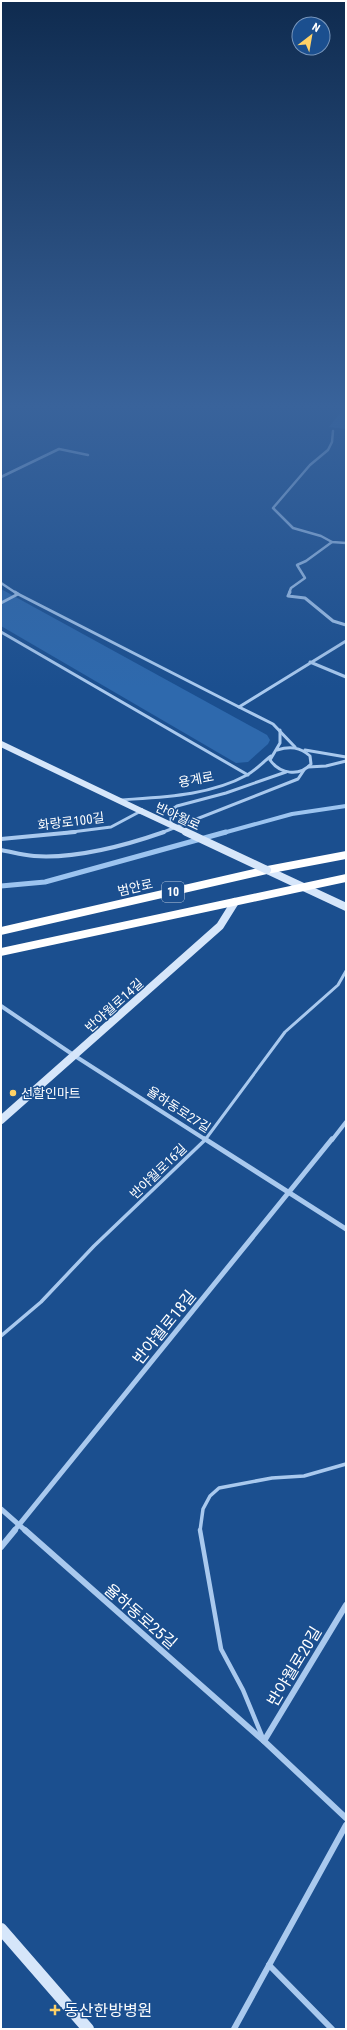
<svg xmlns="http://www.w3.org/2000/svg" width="347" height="2030" font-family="'Roboto Condensed','Noto Sans KR',sans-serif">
<rect width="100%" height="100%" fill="#1b4f8f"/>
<g fill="#2e69ad">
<path d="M 328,404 L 346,404 L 346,429 L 329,427 L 345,407 Z"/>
<path d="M 1,589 L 267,735 L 270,740 L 268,744 L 248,762 L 236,763 L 1,626 Z"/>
</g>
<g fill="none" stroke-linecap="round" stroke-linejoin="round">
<path stroke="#9cc4f0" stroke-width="4" d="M 223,833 L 292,814 L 346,806"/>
<path stroke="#9cc4f0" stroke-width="5" d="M 1,886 L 45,882 L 226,832"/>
<path stroke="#a9c9ee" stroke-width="3" d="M 205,1140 L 285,1032 L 338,985 L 346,971"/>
<g stroke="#a9c9ee" stroke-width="3.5">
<path d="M 1,1336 L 41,1302 L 94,1246 L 206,1139"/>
<path d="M 200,1531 L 203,1509 L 210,1496 L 219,1488 L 272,1478 L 304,1476 L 346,1464"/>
</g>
<path stroke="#a9c9ee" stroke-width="4.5" d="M 200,1530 L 221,1649 L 243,1690 L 262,1736"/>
<g stroke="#a9c9ee" stroke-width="2.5">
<path d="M 333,431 L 332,442 L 328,450 L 310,465 L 273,508 L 293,528 L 321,536 L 332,542 L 346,543"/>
<path d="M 1,477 L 59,449 L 88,455"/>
<path d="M 1,583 L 16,593"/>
<path d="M 289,593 L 291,588 L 305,578 L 297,565 L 306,561 L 332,542"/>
</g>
<g stroke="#a9c9ee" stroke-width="3">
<path d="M 290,592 L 288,596 L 305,598 L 333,621 L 346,625"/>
<path d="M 18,594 L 239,707"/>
<path d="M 1,603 L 18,594 L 15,592"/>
<path d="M 1,632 L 248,775"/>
<path d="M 310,662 L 346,677"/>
<path d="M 295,747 L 273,724 L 239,707 L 346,641"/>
<path d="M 277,750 C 290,746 300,747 310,756 L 311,764 C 299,777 280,774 270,760 L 280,743 L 280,730"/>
<path d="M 305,750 L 346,757"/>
<path d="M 308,767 L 326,766 L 346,761"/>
<path d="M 120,800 C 162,797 209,796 247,775 C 256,770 263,762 271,756"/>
<path d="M 171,825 L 171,810 L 177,806 L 226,793 L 286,772"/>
<path d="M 64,833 L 111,827 L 141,811"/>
<path d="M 161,833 L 298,779 L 304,770"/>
</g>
<g stroke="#a9c9ee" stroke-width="4">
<path d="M 1,839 L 75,832"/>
<path d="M 1,850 C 12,852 23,855 34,856 C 77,859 124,846 164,832"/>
<path d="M 1,1006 L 75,1056 L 206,1140"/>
<path d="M 332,1140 L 346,1122"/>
</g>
<g stroke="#a9c9ee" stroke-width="5">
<path d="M 205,1139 L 346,1229"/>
<path d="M 1,1509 L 26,1531"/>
<path d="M 14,1531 L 332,1139"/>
</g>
<g stroke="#a9c9ee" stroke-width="6">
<path d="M 25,1530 L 264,1741 L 346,1818"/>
<path d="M 1,1547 L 15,1530"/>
<path d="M 264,1741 L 346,1605"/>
<path d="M 269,1965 L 332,2029"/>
<path d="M 234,2029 L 346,1825"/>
</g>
<path stroke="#d6e6fa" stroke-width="6" d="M 1,744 L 141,811"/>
<g stroke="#d6e6fa" stroke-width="8">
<path d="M 267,870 L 346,907"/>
<path d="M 1,1120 L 220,926 L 235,902"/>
</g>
<path stroke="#d6e6fa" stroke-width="12" d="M 1,1929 L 88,2029"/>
<g fill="#fff" fill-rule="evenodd">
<path d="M 346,851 L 346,859 L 267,874 L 1,935 L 1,927 L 267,866 Z"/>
<path d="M 346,874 L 346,882 L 1,956 L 1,948 Z"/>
</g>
<path stroke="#d6e6fa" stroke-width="6" d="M 141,811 L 188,833"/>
<path stroke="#d6e6fa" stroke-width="8" d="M 186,832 L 267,870"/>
</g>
<linearGradient id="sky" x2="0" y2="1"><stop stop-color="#0f2b4f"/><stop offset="0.59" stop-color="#39639b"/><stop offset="1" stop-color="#39639b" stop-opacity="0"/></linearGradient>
<rect width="347" height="688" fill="url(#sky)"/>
<g fill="#ffd166" stroke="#1b4f8f" stroke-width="1.5">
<circle cx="13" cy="1093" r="4"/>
<path d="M53 2004h4v4h4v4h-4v4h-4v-4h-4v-4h4z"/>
</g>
<g text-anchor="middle" stroke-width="3" stroke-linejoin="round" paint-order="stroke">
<rect fill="#1b4f8f" stroke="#bbcadd" stroke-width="1" x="162" y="882" width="22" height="20" rx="3"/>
<g font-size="12" font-weight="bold" fill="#fff">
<text x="173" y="896">10</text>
</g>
<g font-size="13" fill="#fff" stroke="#1b4f8f">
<text transform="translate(196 779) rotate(-11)" y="5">용계로</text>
<text transform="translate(178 816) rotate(25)" y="5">반야월로</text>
<text transform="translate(71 821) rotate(-7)" y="5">화랑로100길</text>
<text transform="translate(135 887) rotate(-13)" y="5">범안로</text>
<text transform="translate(114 1005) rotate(-42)" y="5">반야월로14길</text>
<text transform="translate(179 1109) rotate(33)" y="5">율하동로27길</text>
<text transform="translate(158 1171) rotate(-44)" y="5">반야월로16길</text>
</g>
<g font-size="13" fill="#fff" stroke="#1b4f8f" text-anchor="start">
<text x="21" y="1098">선할인마트</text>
</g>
<g font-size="16" fill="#fff" stroke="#1b4f8f">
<text transform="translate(164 1327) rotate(-51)" y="6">반야월로18길</text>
<text transform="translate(141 1616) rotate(41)" y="6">율하동로25길</text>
<text transform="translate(294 1666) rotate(-59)" y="6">반야월로20길</text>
</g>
<g font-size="16" fill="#fff" stroke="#1b4f8f" text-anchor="start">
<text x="64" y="2016">동산한방병원</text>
</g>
</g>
<rect width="347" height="2030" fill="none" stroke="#ffffff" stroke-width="4"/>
<g transform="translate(311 36) rotate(31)"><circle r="19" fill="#1b4f8f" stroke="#7695bc"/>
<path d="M0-3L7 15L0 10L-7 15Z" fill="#ffd166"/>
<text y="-6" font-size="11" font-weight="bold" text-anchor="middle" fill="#ffffff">N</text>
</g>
</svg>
